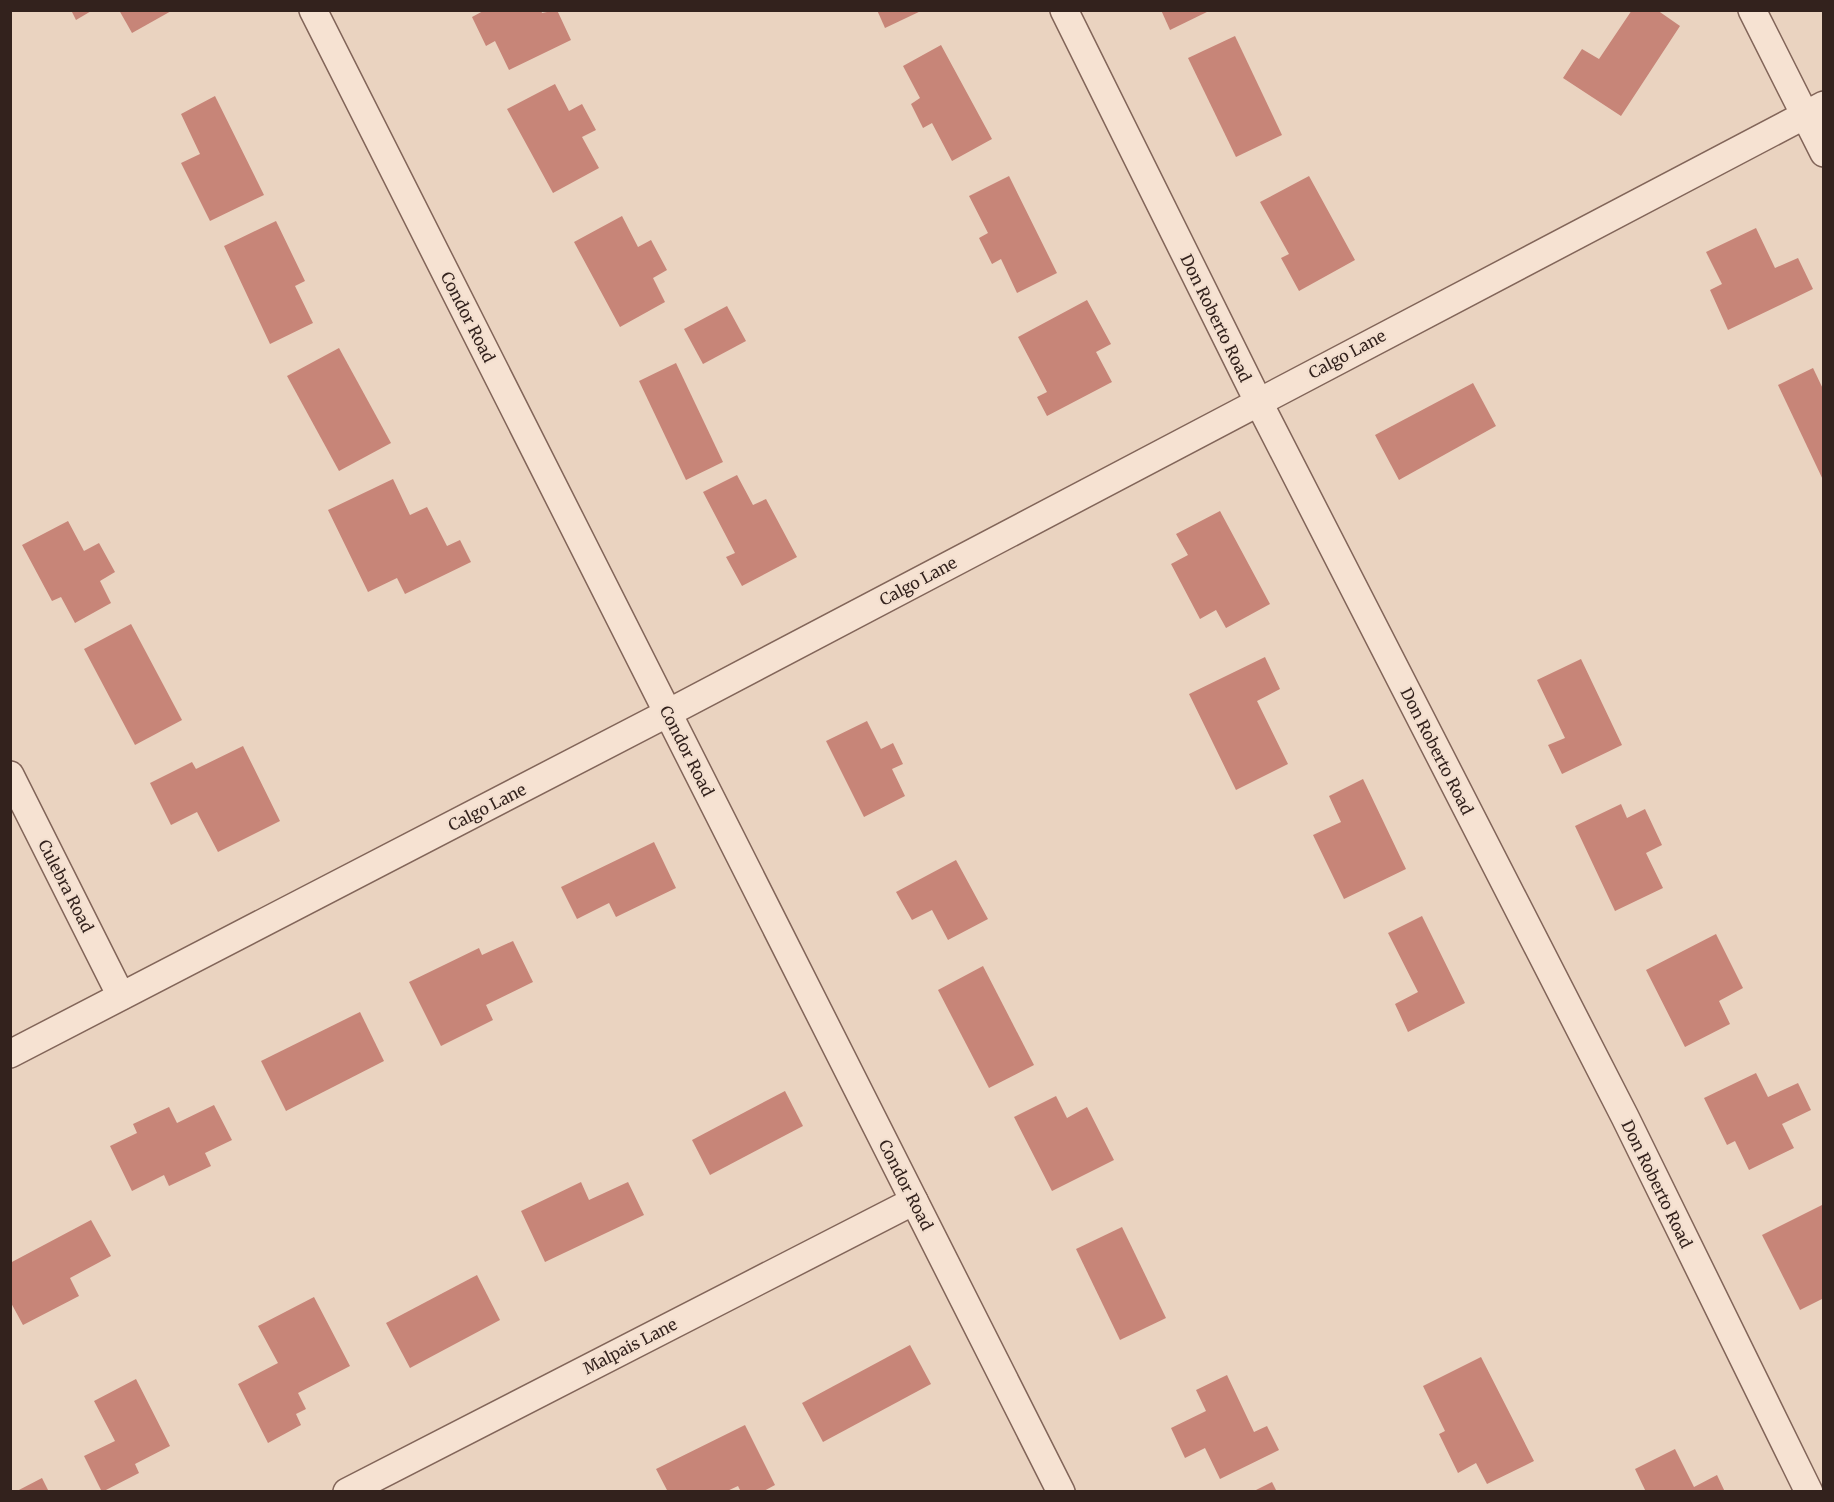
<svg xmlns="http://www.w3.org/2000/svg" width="1834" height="1502" font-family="Merriweather,serif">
<rect width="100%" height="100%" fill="#ead3c0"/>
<g fill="#c78578">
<path d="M 71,10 L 93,10 L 76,20 Z"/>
<path d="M 119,10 L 173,10 L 132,33 Z"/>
<path d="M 485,10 L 541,10 L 542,13 L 557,10 L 571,40 L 509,70 L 495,41 L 486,46 L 472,17 Z"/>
<path d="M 877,10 L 923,10 L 885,28 Z"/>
<path d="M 1161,10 L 1211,10 L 1170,30 Z"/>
<path d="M 1632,10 L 1657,10 L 1680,26 L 1621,116 L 1563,78 L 1582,49 L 1599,59 Z"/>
<path d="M 1235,36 L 1282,135 L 1236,157 L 1188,58 Z"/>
<path d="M 941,45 L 992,139 L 952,161 L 932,123 L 923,128 L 911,104 L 920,98 L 903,66 Z"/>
<path d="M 555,84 L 569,111 L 582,104 L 596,130 L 582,137 L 599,168 L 553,193 L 507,109 Z"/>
<path d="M 215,96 L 264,195 L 210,221 L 181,163 L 200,154 L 181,114 Z"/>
<path d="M 1009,176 L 1057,273 L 1017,293 L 1001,259 L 992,264 L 979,238 L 988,233 L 969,196 Z"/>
<path d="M 1309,176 L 1355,260 L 1299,291 L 1281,258 L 1289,254 L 1260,202 Z"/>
<path d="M 622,216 L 638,247 L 651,240 L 667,270 L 653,278 L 665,302 L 620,327 L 574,242 Z"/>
<path d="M 276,221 L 305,281 L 295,286 L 313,323 L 270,344 L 224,246 Z"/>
<path d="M 1756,228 L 1775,268 L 1798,258 L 1813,289 L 1728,330 L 1710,290 L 1722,284 L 1706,252 Z"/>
<path d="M 1087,300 L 1111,344 L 1096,352 L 1112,382 L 1047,416 L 1037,397 L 1047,392 L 1018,337 Z"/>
<path d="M 727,306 L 746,341 L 703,364 L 684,329 Z"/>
<path d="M 339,348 L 391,443 L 339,471 L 287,376 Z"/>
<path d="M 676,363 L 723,462 L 686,480 L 639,381 Z"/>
<path d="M 1813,368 L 1824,391 L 1824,482 L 1778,385 Z"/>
<path d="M 1473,383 L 1496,426 L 1399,480 L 1375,435 Z"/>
<path d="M 737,475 L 753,505 L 766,499 L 797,557 L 742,586 L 726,557 L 735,553 L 703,492 Z"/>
<path d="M 393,479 L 410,515 L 427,507 L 447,546 L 460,540 L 471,562 L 405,594 L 397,578 L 368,592 L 328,510 Z"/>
<path d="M 1220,511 L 1270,604 L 1226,628 L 1216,610 L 1200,619 L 1171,564 L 1188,555 L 1176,534 Z"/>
<path d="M 68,521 L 84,551 L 99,543 L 115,572 L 100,581 L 111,603 L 75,623 L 61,597 L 52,601 L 22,545 Z"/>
<path d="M 131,624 L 182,720 L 135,745 L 84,649 Z"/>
<path d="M 1265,657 L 1280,689 L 1257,701 L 1288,764 L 1236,790 L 1189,694 Z"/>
<path d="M 1581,659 L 1622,745 L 1562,774 L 1548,745 L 1565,738 L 1537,680 Z"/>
<path d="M 867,721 L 881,749 L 893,743 L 903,764 L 892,769 L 905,796 L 864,817 L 826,741 Z"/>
<path d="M 243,746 L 280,821 L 218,852 L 197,812 L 171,825 L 150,783 L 192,762 L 196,769 Z"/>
<path d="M 1363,779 L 1406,869 L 1344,899 L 1313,835 L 1341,822 L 1329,796 Z"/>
<path d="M 1621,804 L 1627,818 L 1645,809 L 1662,845 L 1646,853 L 1663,888 L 1615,911 L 1575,826 Z"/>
<path d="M 654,842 L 676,888 L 616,917 L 609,903 L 577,919 L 561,887 Z"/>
<path d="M 956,860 L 988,919 L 948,940 L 932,910 L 912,920 L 896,892 Z"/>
<path d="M 1422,916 L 1465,1003 L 1408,1032 L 1395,1004 L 1418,992 L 1388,933 Z"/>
<path d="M 1716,934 L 1743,988 L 1719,1001 L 1730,1024 L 1685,1047 L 1646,970 Z"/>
<path d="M 513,941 L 533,982 L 486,1005 L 493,1020 L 441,1046 L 409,982 L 479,948 L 482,955 Z"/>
<path d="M 983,966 L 1034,1065 L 989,1088 L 938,990 Z"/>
<path d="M 360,1012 L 384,1061 L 286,1111 L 261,1061 Z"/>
<path d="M 1756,1073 L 1768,1097 L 1798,1083 L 1811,1110 L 1782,1124 L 1794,1148 L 1749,1170 L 1735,1141 L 1727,1145 L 1704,1098 Z"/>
<path d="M 785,1091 L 803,1126 L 710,1175 L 692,1140 Z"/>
<path d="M 1056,1096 L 1067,1118 L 1087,1107 L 1114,1160 L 1052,1191 L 1014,1117 Z"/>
<path d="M 214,1105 L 232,1140 L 205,1153 L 211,1166 L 169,1186 L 164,1175 L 132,1191 L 110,1146 L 137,1133 L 133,1124 L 169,1107 L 177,1123 Z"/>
<path d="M 581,1182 L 589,1200 L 628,1182 L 644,1215 L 545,1262 L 521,1211 Z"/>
<path d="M 1824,1204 L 1824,1298 L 1800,1310 L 1762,1235 Z"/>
<path d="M 91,1220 L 111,1256 L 70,1278 L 79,1296 L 23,1325 L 10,1301 L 10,1263 Z"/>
<path d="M 1122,1227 L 1166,1318 L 1120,1340 L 1076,1249 Z"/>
<path d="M 477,1275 L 500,1320 L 410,1368 L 386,1323 Z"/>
<path d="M 314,1297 L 350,1366 L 298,1393 L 306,1409 L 296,1414 L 301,1425 L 268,1443 L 238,1384 L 278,1363 L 258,1326 Z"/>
<path d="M 910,1345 L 931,1384 L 823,1442 L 802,1403 Z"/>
<path d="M 1481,1357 L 1534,1461 L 1487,1484 L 1476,1463 L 1458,1473 L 1439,1434 L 1445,1431 L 1423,1386 Z"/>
<path d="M 1227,1375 L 1254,1432 L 1267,1426 L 1279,1450 L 1220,1479 L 1205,1448 L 1185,1458 L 1171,1428 L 1206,1411 L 1196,1390 Z"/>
<path d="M 136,1379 L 170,1446 L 135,1464 L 139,1473 L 102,1492 L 84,1456 L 115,1441 L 94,1401 Z"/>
<path d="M 745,1425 L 775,1485 L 762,1492 L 741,1492 L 738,1486 L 725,1492 L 668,1492 L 656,1469 Z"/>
<path d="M 1675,1449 L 1694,1487 L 1717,1475 L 1725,1492 L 1646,1492 L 1635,1469 Z"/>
<path d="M 42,1478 L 49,1492 L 15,1492 Z"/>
<path d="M 1272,1482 L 1277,1492 L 1252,1492 Z"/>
</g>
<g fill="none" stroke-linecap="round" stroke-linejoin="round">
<g stroke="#826559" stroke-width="30">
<g id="street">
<path d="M 313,10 L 1061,1492"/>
<path d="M 1064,10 L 1258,401 L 1625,1117 L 1809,1492"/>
<path d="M 1752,10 L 1824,153"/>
<path d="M 10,775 L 121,996"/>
<path d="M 10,1054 L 668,713 L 1824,105"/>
<path d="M 347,1492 L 914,1201"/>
</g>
</g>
<use href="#street" stroke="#f6e2d2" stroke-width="27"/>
</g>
<g text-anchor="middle" stroke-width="4.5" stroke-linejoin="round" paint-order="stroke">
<g font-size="16" fill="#33221d" stroke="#f3dfcf">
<text transform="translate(468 317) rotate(63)" y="6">Condor Road</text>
<text transform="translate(1216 318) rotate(64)" y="6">Don Roberto Road</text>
<text transform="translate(1347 354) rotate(-28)" y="6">Calgo Lane</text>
<text transform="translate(918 581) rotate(-28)" y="6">Calgo Lane</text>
<text transform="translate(687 751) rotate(63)" y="6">Condor Road</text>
<text transform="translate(1437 751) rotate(63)" y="6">Don Roberto Road</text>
<text transform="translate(487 807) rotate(-27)" y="6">Calgo Lane</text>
<text transform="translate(66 886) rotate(63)" y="6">Culebra Road</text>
<text transform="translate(1657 1184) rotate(64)" y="6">Don Roberto Road</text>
<text transform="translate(906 1185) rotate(63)" y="6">Condor Road</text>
<text transform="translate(630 1346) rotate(-27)" y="6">Malpais Lane</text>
</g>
</g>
<rect width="1834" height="1502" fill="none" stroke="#33221d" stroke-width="24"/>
</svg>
